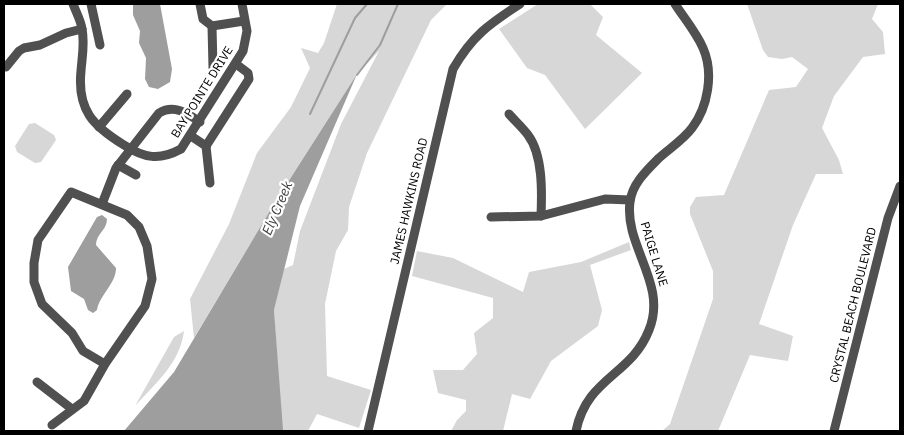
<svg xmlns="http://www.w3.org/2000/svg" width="904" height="435" font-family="'IBM Plex Sans',sans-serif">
<rect width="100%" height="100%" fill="#fff"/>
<g fill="#d7d7d7">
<path d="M 337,4 L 447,4 L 431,20 L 367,153 L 349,207 L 348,230 L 336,251 L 325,304 L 327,376 L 371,390 L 359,428 L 317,414 L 308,431 L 282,431 L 274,310 L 284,269 L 293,265 L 300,231 L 341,124 L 379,51 L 357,74 L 274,204 L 194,338 L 190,299 L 229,224 L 257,153 L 291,107 L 310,68 L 301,48 L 318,53 L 324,43 Z"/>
<path d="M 538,4 L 590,4 L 603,17 L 596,35 L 642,73 L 585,129 L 545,75 L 527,68 L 499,29 Z"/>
<path d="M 747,4 L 878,4 L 872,19 L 883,32 L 885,54 L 863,57 L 834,96 L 822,128 L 839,160 L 843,174 L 816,174 L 793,225 L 759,324 L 793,336 L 788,361 L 750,355 L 718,431 L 662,431 L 670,424 L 713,299 L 713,271 L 690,214 L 690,207 L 696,197 L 724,195 L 769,90 L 796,87 L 808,69 L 792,57 L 782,59 L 768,57 L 763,50 Z"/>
<path d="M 35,123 L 54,135 L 56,140 L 41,162 L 35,163 L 17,152 L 15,146 L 29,124 Z"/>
<path d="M 629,242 L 631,250 L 590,265 L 602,310 L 598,326 L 551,361 L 530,399 L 512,394 L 503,431 L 451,431 L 457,420 L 466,411 L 466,400 L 438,393 L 433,370 L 463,370 L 477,354 L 474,333 L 493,318 L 493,298 L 412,276 L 417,251 L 453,258 L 523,292 L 529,272 L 581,262 Z"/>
<path d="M 184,331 C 180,363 156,383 135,406 L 174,337 Z"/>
</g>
<g fill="#9e9e9e">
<path d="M 133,4 L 160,4 L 172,69 L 170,82 L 158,89 L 149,87 L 145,79 L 146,58 L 139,43 L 140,31 L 133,15 Z"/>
<path d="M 357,74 L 300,206 L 274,310 L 283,430 L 124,431 L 174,372 L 274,204 Z"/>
<path d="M 102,215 L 107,219 C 107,230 96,234 96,245 L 116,268 C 116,284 100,294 97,310 L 93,313 L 88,310 L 84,299 L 71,291 L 68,267 L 97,217 Z"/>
</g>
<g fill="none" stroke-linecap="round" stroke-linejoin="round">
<g stroke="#9e9e9e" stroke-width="2">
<path d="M 357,75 L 380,45 L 398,4"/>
<path d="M 310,114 L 355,18 L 367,4"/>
</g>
<g stroke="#505050" stroke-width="9">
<path d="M 73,4 C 76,12 81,21 82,29 C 85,43 82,57 81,71 C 77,110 93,126 124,145 C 144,158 159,161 181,149 L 243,51 L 247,31 L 242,4"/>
<path d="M 91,4 L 100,45"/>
<path d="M 200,4 L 203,19 L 212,26 L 213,68"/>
<path d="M 212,26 L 244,21"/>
<path d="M 6,67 L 19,51 L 24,48 L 40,45 L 66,33 L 82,29"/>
<path d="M 509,114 C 515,121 522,127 528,135 C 543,155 542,192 541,216"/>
<path d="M 99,127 L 127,94"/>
<path d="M 191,136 L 206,146 L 210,183"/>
<path d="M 206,146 L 249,79 L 248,73 L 236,64"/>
<path d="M 118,165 L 136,175"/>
<path d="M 102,204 L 116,168 L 159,113 C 174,104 187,113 200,122"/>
<path d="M 491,217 L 541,216 L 605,199 L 630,200"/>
<path d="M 37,382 L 72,409"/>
<path d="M 52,425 L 84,401 L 105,364 L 145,306 L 152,279 L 147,246 L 139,227 L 127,215 L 71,192 L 38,240 L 34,263 L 34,282 L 42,304 L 72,333 L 83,351 L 105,364"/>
<path d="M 368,431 L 453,69 C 472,36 489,24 520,4"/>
<path d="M 576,431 C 587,377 631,376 649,330 C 668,284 624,246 630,202 C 632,184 647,170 659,158 C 670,148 683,140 692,128 C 708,107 714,73 703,48 C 696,32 684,18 675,4"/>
<path d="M 834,431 L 888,218 L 900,186"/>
</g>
</g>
<g text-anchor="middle" stroke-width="4.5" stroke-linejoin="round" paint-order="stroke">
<g font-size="12" fill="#000" stroke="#fff">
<text transform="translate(202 92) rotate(-58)" y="4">BAY POINTE DRIVE</text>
<text transform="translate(409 201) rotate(-77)" y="4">JAMES HAWKINS ROAD</text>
<text transform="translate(654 254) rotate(73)" y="4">PAIGE LANE</text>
<text transform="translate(853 305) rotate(-76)" y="4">CRYSTAL BEACH BOULEVARD</text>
</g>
<g font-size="14" font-style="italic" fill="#3f3f3f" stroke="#fff">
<text transform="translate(277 208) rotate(-67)" y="5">Ely Creek</text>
</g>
</g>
<rect width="904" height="435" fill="none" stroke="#000000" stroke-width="10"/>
</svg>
